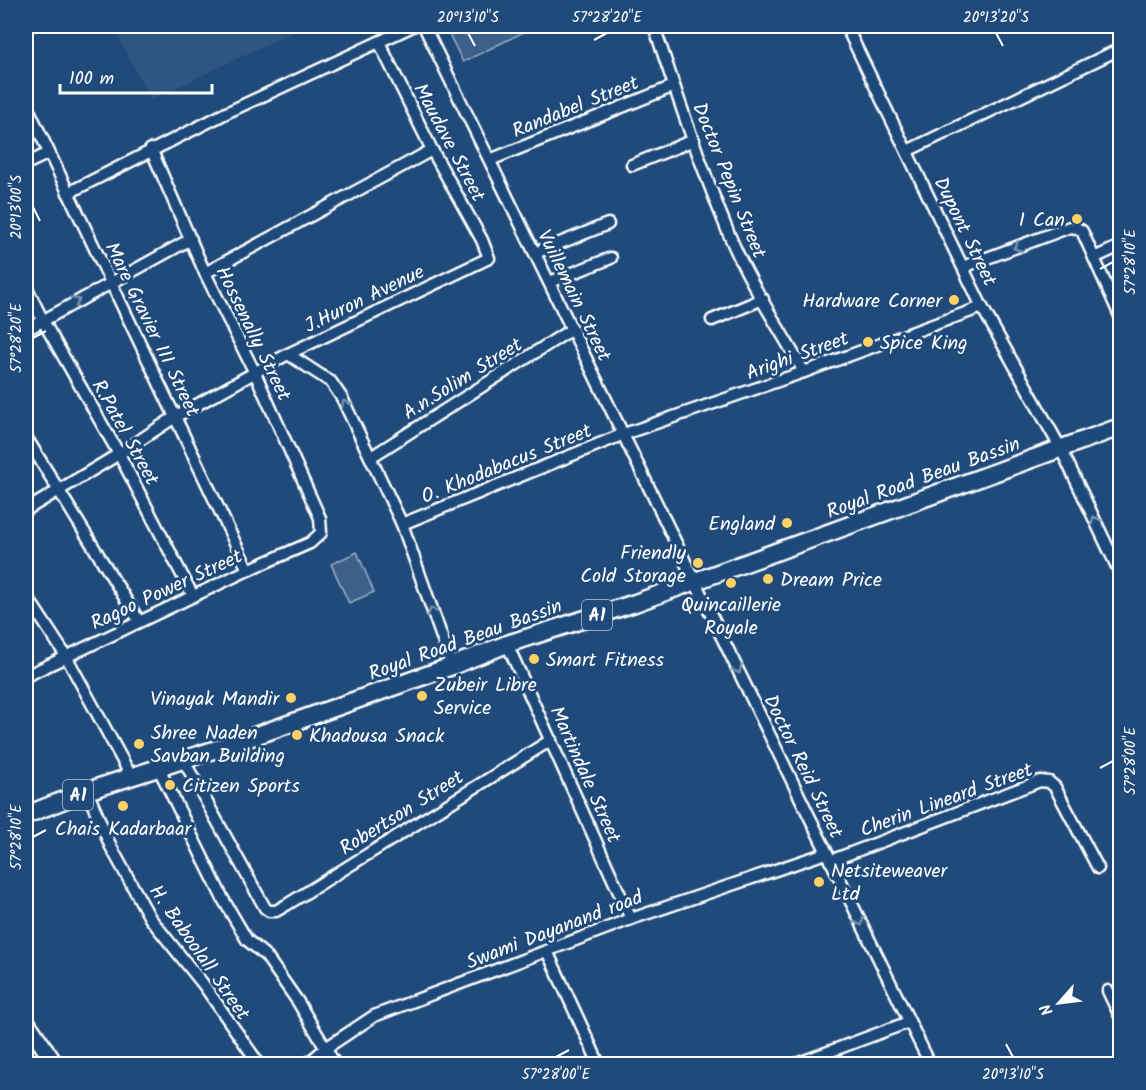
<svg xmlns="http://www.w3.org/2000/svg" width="1146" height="1090" font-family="Kalam,sans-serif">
<rect width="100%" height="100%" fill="#1f4a7a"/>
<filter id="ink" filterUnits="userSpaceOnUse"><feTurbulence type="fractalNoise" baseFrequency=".0167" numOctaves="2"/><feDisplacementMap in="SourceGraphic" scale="12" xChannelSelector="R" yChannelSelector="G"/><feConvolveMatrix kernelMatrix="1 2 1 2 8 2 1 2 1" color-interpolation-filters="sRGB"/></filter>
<g filter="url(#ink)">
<path fill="#2e5683" d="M 113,26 L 305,26 L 151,100 Z"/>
<g fill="#3c618b" stroke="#9eb0c5" stroke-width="1.5">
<path d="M 445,26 L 536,26 L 463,62 Z"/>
<path d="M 357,552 L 374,592 L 349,603 L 331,564 Z"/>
</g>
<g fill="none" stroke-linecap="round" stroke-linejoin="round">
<g stroke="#fff" stroke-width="15">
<g id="minor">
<path d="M 424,26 L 930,1064"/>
<path d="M 654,26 C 677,95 700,164 728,232 C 748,281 778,326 804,372"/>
<path d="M 846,26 L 982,307 L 1061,449 L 1120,573"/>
<path d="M 26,104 L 248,570"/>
<path d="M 907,151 L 1120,49"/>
<path d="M 490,160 L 674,86"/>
<path d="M 26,164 L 49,153"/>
<path d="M 632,165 L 694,140"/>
<path d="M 68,193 L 226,113 L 413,26"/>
<path d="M 535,253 L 608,224"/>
<path d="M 1094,258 L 1120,246"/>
<path d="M 963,267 L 1070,227 L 1077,228 L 1082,231 L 1120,316"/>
<path d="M 205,273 L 432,150"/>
<path d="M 550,282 L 611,258"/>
<path d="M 26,286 L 42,319 L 119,454 L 193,596"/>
<path d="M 712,320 L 763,299"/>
<path d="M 26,330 L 191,239"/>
<path d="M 288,354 L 331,382 L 342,398 L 402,524 L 452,666"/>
<path d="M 26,437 L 139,621"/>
<path d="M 371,457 L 572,329"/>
<path d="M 26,510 L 119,454 L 175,417 L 288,354 L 489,258 L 482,240 L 432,150 L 379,42"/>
<path d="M 402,524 L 624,434 L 804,372 L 982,307"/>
<path d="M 26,595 L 66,656 L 132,778"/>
<path d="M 507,644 L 631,919"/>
<path d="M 26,676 L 248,570 L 310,543 L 321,533 L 320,518 L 255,373 L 205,273 L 151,149"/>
<path d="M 184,761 L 265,908 L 269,911 L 276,911 L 288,904 L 551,740"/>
<path d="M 159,769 L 223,899 L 247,940 L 266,956 L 298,1002 L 335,1064"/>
<path d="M 87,791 L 111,847 L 150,918 L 203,984 L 259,1064"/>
<path d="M 830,861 L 1040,781 L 1049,782 L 1055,787 L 1098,868"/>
<path d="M 547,951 L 599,1064"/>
<path d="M 1108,991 L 1120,1016"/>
<path d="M 307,1064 L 326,1048 L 374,1016 L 631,919 L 826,853"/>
<path d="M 796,1064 L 909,1022"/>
</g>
</g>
<g stroke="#fff" stroke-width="20">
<path id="secondary" d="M 26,1021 L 55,1064"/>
</g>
<g stroke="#fff" stroke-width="21">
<path id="primary" d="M 26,815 L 87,791 L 235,743 L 452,666 L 507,644 L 635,603 L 1120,427"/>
</g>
<use href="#minor" stroke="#1f4a7a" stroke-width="10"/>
<use href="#secondary" stroke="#1f4a7a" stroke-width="15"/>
<use href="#primary" stroke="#1f4a7a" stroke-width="16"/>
</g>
<defs><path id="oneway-chevron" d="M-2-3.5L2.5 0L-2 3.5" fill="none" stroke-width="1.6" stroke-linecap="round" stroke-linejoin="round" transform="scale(1.5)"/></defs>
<g stroke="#7992af">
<use href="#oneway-chevron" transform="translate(1017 247) rotate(160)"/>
<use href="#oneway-chevron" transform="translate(76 301) rotate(-28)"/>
<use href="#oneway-chevron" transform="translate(345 404) rotate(-118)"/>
<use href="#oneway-chevron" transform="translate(1095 520) rotate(-116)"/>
<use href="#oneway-chevron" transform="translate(432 611) rotate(-109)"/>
<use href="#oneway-chevron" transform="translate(738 670) rotate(64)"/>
<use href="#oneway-chevron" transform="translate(860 922) rotate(64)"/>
</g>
</g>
<path fill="none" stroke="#fff" stroke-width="2" d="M 468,33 L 475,46M 996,33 L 1003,46M 594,40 L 607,33M 33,207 L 40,221M 1100,269 L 1113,262M 33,338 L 46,331M 1100,768 L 1113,761M 33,837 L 46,830M 1006,1044 L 1013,1057M 556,1057 L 569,1050"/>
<g fill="#ffd166" stroke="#1f4a7a" stroke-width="2">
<circle cx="1077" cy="219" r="6"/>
<circle cx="954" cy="300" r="6"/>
<circle cx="868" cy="342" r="6"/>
<circle cx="787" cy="523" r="6"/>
<circle cx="698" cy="563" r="6"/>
<circle cx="768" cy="579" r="6"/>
<circle cx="731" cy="583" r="6"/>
<circle cx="534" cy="659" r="6"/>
<circle cx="422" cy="696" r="6"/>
<circle cx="291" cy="698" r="6"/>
<circle cx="297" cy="735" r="6"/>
<circle cx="139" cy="744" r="6"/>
<circle cx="170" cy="785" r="6"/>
<circle cx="123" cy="806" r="6"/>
<circle cx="819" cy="882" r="6"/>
</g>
<g text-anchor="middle" stroke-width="6" stroke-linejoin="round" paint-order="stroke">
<g fill="#1f4a7a" stroke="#bcc9d7" stroke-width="1.5">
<rect x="582" y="600" width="30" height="30" rx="4.5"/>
<rect x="63" y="780" width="30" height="30" rx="4.5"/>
</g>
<g font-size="18" font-weight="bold" fill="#fff">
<text x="597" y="621">A1</text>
<text x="78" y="801">A1</text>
</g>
<g font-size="20" fill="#fff" stroke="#1f4a7a">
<text transform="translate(575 106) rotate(-22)" y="7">Randabel Street</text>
<text transform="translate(450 142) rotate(62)" y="7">Maudave Street</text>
<text transform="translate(730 180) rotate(68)" y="7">Doctor Pepin Street</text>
<text transform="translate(966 231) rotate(64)" y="7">Dupont Street</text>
<text transform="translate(575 295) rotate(64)" y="7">Vuillemain Street</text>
<text transform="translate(364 298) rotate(-26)" y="7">J.Huron Avenue</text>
<text transform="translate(153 329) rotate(64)" y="7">Mare Gravier III Street</text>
<text transform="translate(254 333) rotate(64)" y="7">Hossenally Street</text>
<text transform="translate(797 355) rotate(-20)" y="7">Arighi Street</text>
<text transform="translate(462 378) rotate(-32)" y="7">A.n.Solim Street</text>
<text transform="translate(126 432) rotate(61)" y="7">R.Patel Street</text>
<text transform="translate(506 463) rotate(-22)" y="7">O. Khodabacus Street</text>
<text transform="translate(923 477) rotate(-20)" y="7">Royal Road Beau Bassin</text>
<text transform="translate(166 589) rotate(-25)" y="7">Ragoo Power Street</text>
<text transform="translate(465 639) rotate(-20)" y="7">Royal Road Beau Bassin</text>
<text transform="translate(804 766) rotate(64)" y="7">Doctor Reid Street</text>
<text transform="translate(586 774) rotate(66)" y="7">Martindale Street</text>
<text transform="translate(946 799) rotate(-20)" y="7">Cherin Lineard Street</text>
<text transform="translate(401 812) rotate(-32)" y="7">Robertson Street</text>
<text transform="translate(554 929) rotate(-21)" y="7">Swami Dayanand road</text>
<text transform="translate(200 952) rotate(55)" y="7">H. Baboolall Street</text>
</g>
<g font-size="20" fill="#fff" stroke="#1f4a7a" text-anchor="start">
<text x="1065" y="226" text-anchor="end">I Can</text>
<text x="942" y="307" text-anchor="end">Hardware Corner</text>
<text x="880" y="349">Spice King</text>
<text x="775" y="530" text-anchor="end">England</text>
<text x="686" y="559" text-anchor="end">Friendly<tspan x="686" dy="23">Cold Storage</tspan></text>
<text x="780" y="586">Dream Price</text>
<text x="731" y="611" text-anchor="middle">Quincaillerie<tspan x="731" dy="23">Royale</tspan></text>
<text x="546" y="666">Smart Fitness</text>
<text x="434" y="691">Zubeir Libre<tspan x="434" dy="23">Service</tspan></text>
<text x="279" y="705" text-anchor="end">Vinayak Mandir</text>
<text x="151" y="739">Shree Naden<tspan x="151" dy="23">Savban Building</tspan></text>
<text x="309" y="742">Khadousa Snack</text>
<text x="182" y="792">Citizen Sports</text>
<text x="123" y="835" text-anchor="middle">Chais Kadarbaar</text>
<text x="831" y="877">Netsiteweaver<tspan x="831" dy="23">Ltd</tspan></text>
</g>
</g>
<rect width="1146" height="1090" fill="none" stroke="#1f4a7a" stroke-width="66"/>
<g transform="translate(1059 1003) rotate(242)" stroke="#1f4a7a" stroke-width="4.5" paint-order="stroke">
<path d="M0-4.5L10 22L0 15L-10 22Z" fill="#ffffff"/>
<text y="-9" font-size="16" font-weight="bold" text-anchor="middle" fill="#ffffff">N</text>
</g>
<path d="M60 84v9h152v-9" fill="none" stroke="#ffffff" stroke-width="3"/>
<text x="69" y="84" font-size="18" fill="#ffffff" stroke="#1f4a7a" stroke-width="4.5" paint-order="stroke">100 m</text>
<rect x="33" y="33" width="1080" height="1024" fill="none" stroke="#fff" stroke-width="2"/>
<g font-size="15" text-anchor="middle" fill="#fff">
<text x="468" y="22">20°13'10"S</text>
<text x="607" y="22">57°28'20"E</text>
<text x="996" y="22">20°13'20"S</text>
<text transform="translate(16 207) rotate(-90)" y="5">20°13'00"S</text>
<text transform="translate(1130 262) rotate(-90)" y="5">57°28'10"E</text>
<text transform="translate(16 338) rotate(-90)" y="5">57°28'20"E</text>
<text transform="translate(1130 761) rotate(-90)" y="5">57°28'00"E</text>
<text transform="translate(16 837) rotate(-90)" y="5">57°28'10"E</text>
<text x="556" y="1079">57°28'00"E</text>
<text x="1013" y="1079">20°13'10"S</text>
</g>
</svg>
